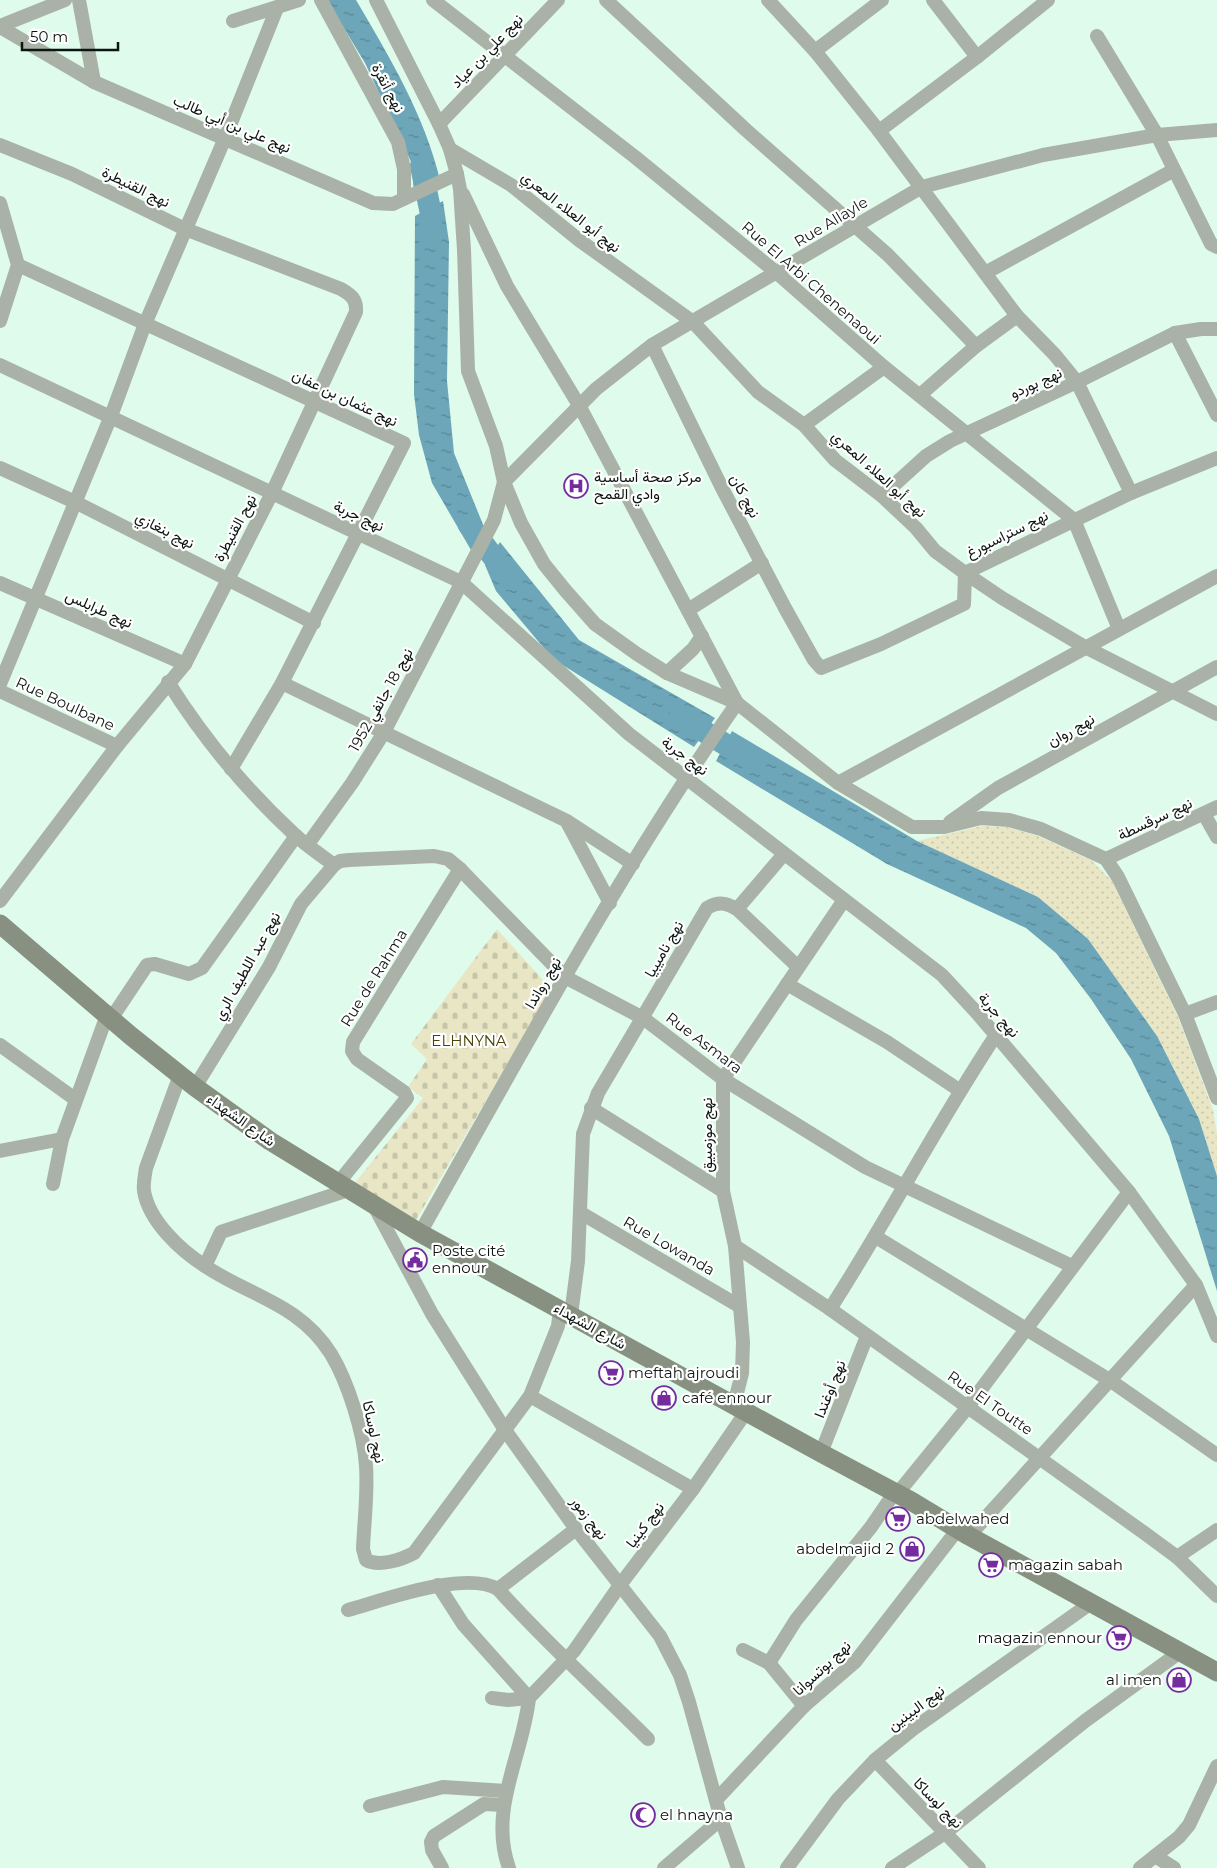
<svg xmlns="http://www.w3.org/2000/svg" width="1217" height="1868" font-family="Montserrat,Vazirmatn,sans-serif">
<defs>
<pattern id="grass-dots" width="8" height="8" patternUnits="userSpaceOnUse" patternTransform="scale(1.25)"><rect width="8" height="8" fill="#e9e6c6"/><path d="M2 2h.1M6 6h.1" fill="none" stroke="#c7c5a9" stroke-width="1.8" stroke-linecap="round"/></pattern>
<pattern id="cemetery-stones" width="16" height="16" patternUnits="userSpaceOnUse" patternTransform="scale(1.25)"><rect width="16" height="16" fill="#e9e6c6"/><path d="M2 7V4a2 2 0 0 1 4 0v3zM10 15v-3a2 2 0 0 1 4 0v3z" fill="#c7c5a9"/></pattern>
<pattern id="water-ripples" width="26" height="14" patternUnits="userSpaceOnUse" patternTransform="scale(1.25)"><rect width="26" height="14" fill="#6da6b9"/><path d="M2 4q2-2 4 0t4 0M15 11q2-2 4 0t4 0" fill="none" stroke="#588695"/></pattern>
</defs>
<rect width="100%" height="100%" fill="#defbeb"/>
<path fill="url(#grass-dots)" d="M 982,826 L 1007,827 L 1038,836 L 1091,860 L 1112,881 L 1178,1017 L 1213,1110 L 1217,1134 L 1217,1176 L 1199,1119 L 1157,1036 L 1088,939 L 1038,897 L 917,841 Z"/>
<path fill="url(#cemetery-stones)" d="M 497,929 L 551,989 L 416,1220 L 354,1184 L 423,1098 L 408,1087 L 427,1059 L 411,1044 Z"/>
<g fill="url(#water-ripples)">
<path d="M 327,0 L 356,0 C 389,56 425,116 440,180 L 414,193 L 412,164 L 365,63 Z"/>
<path d="M 443,201 L 449,242 L 447,381 L 454,453 L 484,527 L 471,550 L 432,483 L 419,435 L 414,394 L 415,216 Z"/>
<path d="M 500,542 L 579,640 L 715,718 L 694,747 L 553,659 L 496,591 L 485,565 Z"/>
<path d="M 732,731 L 917,841 L 1038,897 L 1088,939 L 1157,1036 L 1199,1119 L 1217,1176 L 1217,1291 L 1169,1136 L 1131,1059 L 1091,999 L 1056,953 L 1026,928 L 887,864 L 716,761 Z"/>
</g>
<g fill="none" stroke-linecap="round" stroke-linejoin="round">
<g stroke="#6da6b9" stroke-width="22">
<path d="M 421,166 L 431,214 L 431,238"/>
<path d="M 469,525 L 510,579"/>
<path d="M 680,717 L 751,760"/>
</g>
<g stroke="#aab1a6" stroke-width="14">
<path d="M 79,0 L 94,82"/>
<path d="M 321,0 L 398,142 L 404,169 L 404,197"/>
<path d="M 376,0 L 439,124 L 450,149 L 457,174 L 460,189 L 464,250 L 468,371 L 496,446 L 504,482 L 521,523 L 544,564 L 565,590 L 595,624 L 637,654 L 667,673 L 737,703 L 838,783 L 912,827 L 944,827 L 981,818 L 1009,820 L 1041,829 L 1106,859 L 1118,877 L 1185,1014 L 1217,1098"/>
<path d="M 433,0 L 635,157 L 777,273 L 884,367 L 1074,520 L 1119,629"/>
<path d="M 606,0 L 746,130 L 888,255 L 976,346"/>
<path d="M 768,0 L 815,51 L 879,131 L 1017,316 L 1055,355 L 1077,382 L 1131,493"/>
<path d="M 933,0 L 977,57"/>
<path d="M 233,21 L 299,0"/>
<path d="M 0,26 L 65,0"/>
<path d="M 0,27 L 94,82 L 373,203 L 393,204 L 457,174"/>
<path d="M 1097,36 L 1157,135 L 1211,244 L 1217,247"/>
<path d="M 815,51 L 882,0"/>
<path d="M 439,124 L 558,0"/>
<path d="M 879,131 L 977,57 L 1048,0"/>
<path d="M 0,145 L 72,174 L 185,229 L 341,289 C 351,295 357,299 356,312 L 272,493 L 185,664 L 117,746 L 0,901"/>
<path d="M 450,149 L 511,185 L 579,240 L 693,322 L 758,392 L 804,425 L 835,460 L 882,496 L 916,528 L 935,551 L 965,573 L 1002,598 L 1085,647 L 1217,714"/>
<path d="M 0,203 L 18,265 L 0,321"/>
<path d="M 18,265 L 404,443 L 282,683 L 231,769"/>
<path d="M 985,273 L 1174,170"/>
<path d="M 1175,333 L 1217,415"/>
<path d="M 652,345 L 722,488 L 785,608 L 814,660 L 821,668 L 881,644 L 964,604 L 965,573 L 1131,493 L 1217,458"/>
<path d="M 0,365 L 461,582 L 629,734 L 942,975 L 977,1013 L 1129,1192 L 1196,1285 L 1217,1336"/>
<path d="M 920,395 L 976,346 L 1017,316"/>
<path d="M 804,425 L 884,367"/>
<path d="M 0,468 L 75,502 L 314,623"/>
<path d="M 882,496 L 926,456 L 950,441 L 1077,382 L 1175,333 L 1201,329 L 1217,329"/>
<path d="M 0,583 L 185,664"/>
<path d="M 688,610 L 762,563"/>
<path d="M 667,673 L 693,649 L 702,636"/>
<path d="M 168,682 C 204,739 246,790 295,835 C 307,846 321,855 334,865"/>
<path d="M 282,683 L 567,821 L 633,864"/>
<path d="M 0,684 L 111,416 L 145,324 L 225,138 L 277,8"/>
<path d="M 0,691 L 117,746"/>
<path d="M 838,783 L 1217,576"/>
<path d="M 1204,814 L 1217,837"/>
<path d="M 567,822 L 610,903"/>
<path d="M 950,822 L 998,788 L 1217,667"/>
<path d="M 308,844 L 352,783 L 383,734 L 494,520 L 504,482 L 596,389 L 652,345 L 922,187 L 1043,155 L 1157,135 L 1217,130"/>
<path d="M 1106,859 L 1217,807"/>
<path d="M 737,909 L 784,854"/>
<path d="M 787,984 L 887,1042 L 959,1090"/>
<path d="M 1185,1014 L 1217,1002"/>
<path d="M 111,1019 L 147,965 L 155,964 L 189,974 L 202,968 L 296,836"/>
<path d="M 0,1045 L 75,1099"/>
<path d="M 180,1075 L 146,1168 C 145,1175 143,1183 144,1191 C 149,1221 180,1250 205,1266 C 249,1296 299,1303 331,1354 C 348,1382 364,1433 366,1466 C 368,1493 364,1522 363,1549 L 366,1560 C 379,1567 401,1560 414,1553 L 530,1396 L 558,1326 L 560,1310"/>
<path d="M 195,1087 L 269,967 L 301,904 L 334,865 L 340,861 L 349,860 L 434,856 L 448,859 L 460,869 L 565,977 L 643,1018 L 723,1079 L 865,1167 L 1072,1266"/>
<path d="M 591,1108 L 723,1191"/>
<path d="M 0,1151 L 62,1139"/>
<path d="M 339,1182 L 407,1098 L 404,1092 L 357,1059 L 352,1051 L 353,1042 L 460,869"/>
<path d="M 53,1184 L 62,1139 L 107,1015"/>
<path d="M 373,1204 L 432,1314 L 505,1430 L 576,1529 L 660,1636 L 680,1675 L 689,1702 L 721,1819 L 738,1868"/>
<path d="M 581,1213 L 739,1306"/>
<path d="M 420,1233 C 521,1054 619,872 737,703 L 580,407 L 507,286 L 463,194"/>
<path d="M 876,1237 L 1111,1381 L 1217,1455"/>
<path d="M 735,1246 L 830,1309 L 1143,1532 L 1177,1557 L 1217,1596"/>
<path d="M 205,1266 L 221,1232 L 351,1189"/>
<path d="M 830,1309 C 888,1219 937,1124 996,1035"/>
<path d="M 571,1315 L 578,1261 L 583,1134 L 598,1093 L 707,908 C 719,901 726,903 737,909 L 798,967"/>
<path d="M 734,1405 L 742,1373 L 743,1342 L 735,1246 L 723,1191 L 723,1079 L 844,900"/>
<path d="M 821,1453 L 867,1336"/>
<path d="M 693,1489 L 746,1412"/>
<path d="M 969,1536 L 1196,1285"/>
<path d="M 1177,1557 L 1217,1530"/>
<path d="M 438,1585 L 463,1624 L 529,1698 C 523,1756 488,1809 509,1868"/>
<path d="M 498,1589 C 545,1642 598,1689 648,1739"/>
<path d="M 348,1610 C 384,1600 465,1570 498,1589 L 576,1529"/>
<path d="M 743,1650 L 769,1663 L 804,1706"/>
<path d="M 769,1663 L 796,1620 L 871,1527 L 895,1492 L 902,1488 L 967,1408 L 1129,1192"/>
<path d="M 492,1698 L 508,1700 L 529,1698 L 574,1651 L 620,1585 L 693,1489 L 530,1396"/>
<path d="M 875,1760 L 979,1868"/>
<path d="M 716,1800 L 804,1706 L 855,1662 L 958,1529"/>
<path d="M 370,1806 L 443,1787 L 506,1791"/>
<path d="M 1155,1856 L 1174,1868"/>
<path d="M 442,1868 L 432,1850 L 431,1842 L 434,1836 L 484,1804 L 503,1805"/>
<path d="M 664,1868 L 721,1819"/>
<path d="M 787,1868 L 838,1799 L 875,1760 L 913,1729 L 1091,1603"/>
<path d="M 892,1868 L 945,1833 L 1085,1721 L 1180,1652"/>
<path d="M 1140,1868 L 1179,1837 L 1189,1825 L 1217,1766"/>
</g>
<path stroke="#889181" stroke-width="19" d="M 0,924 L 131,1036 L 195,1087 L 270,1141 L 420,1233 L 821,1453 L 911,1501 L 969,1536 L 1217,1672"/>
</g>
<defs>
<g id="hospital-ring" transform="scale(1.25)"><circle r="9.5" fill="#fff" stroke="#742c9f" stroke-width="1.5"/><path d="M-5-5h3v3.5h4V-5h3V5h-3V1.5h-4V5h-3Z" fill="#742c9f"/></g>
<g id="civic-ring" transform="scale(1.25)"><circle r="9.5" fill="#fff" stroke="#742c9f" stroke-width="1.5"/><path d="M-.6-6.5H3V-4.5H.6V-3L4-1V1h2V6H-6V1h2V-1L-.6-3ZM-1.2 2.5V6h2.4V2.5Z" fill="#742c9f"/></g>
<g id="supermarket-ring" transform="scale(1.25)"><circle r="9.5" fill="#fff" stroke="#742c9f" stroke-width="1.5"/><path d="M-6-5.5h2.5l.6 2H6L4.5 2H-2.5L-4.4-4H-6ZM-1.5 3.2a1.3 1.3 0 1 0 .1 0ZM3 3.2a1.3 1.3 0 1 0 .1 0Z" fill="#742c9f"/></g>
<g id="shop-ring" transform="scale(1.25)"><circle r="9.5" fill="#fff" stroke="#742c9f" stroke-width="1.5"/><path d="M-5-2.5h2.3a2.7 3.5 0 0 1 5.4 0H5L5.5 6h-11ZM-1.5-2.5h3a1.5 2.3 0 0 0-3 0Z" fill="#742c9f"/></g>
<g id="mosque-ring" transform="scale(1.25)"><circle r="9.5" fill="#fff" stroke="#742c9f" stroke-width="1.5"/><path d="M3.5-4.9A6 6 0 1 0 3.5 4.9A5 5 0 1 1 3.5-4.9Z" fill="#742c9f"/></g>
</defs>
<g fill-rule="evenodd">
<use href="#hospital-ring" x="576" y="486"/>
<use href="#civic-ring" x="415" y="1260"/>
<use href="#supermarket-ring" x="611" y="1373"/>
<use href="#shop-ring" x="664" y="1398"/>
<use href="#supermarket-ring" x="898" y="1519"/>
<use href="#shop-ring" x="912" y="1549"/>
<use href="#supermarket-ring" x="991" y="1565"/>
<use href="#supermarket-ring" x="1119" y="1638"/>
<use href="#shop-ring" x="1179" y="1680"/>
<use href="#mosque-ring" x="643" y="1815"/>
</g>
<g text-anchor="middle" stroke-width="4.5" stroke-linejoin="round" paint-order="stroke">
<g font-size="15" fill="#0c1611" stroke="#fff">
<text transform="translate(487 51) rotate(-46)" y="5">نهج علي بن عياد</text>
<text transform="translate(388 88) rotate(62)" y="5">نهج أنقرة</text>
<text transform="translate(232 124) rotate(23)" y="5">نهج علي بن أبي طالب</text>
<text transform="translate(136 187) rotate(26)" y="5">نهج القنيطرة</text>
<text transform="translate(571 212) rotate(38)" y="5">نهج أبو العلاء المعري</text>
<text transform="translate(831 222) rotate(-31)" y="5">Rue Allayle</text>
<text transform="translate(811 283) rotate(41)" y="5">Rue El Arbi Chenenaoui</text>
<text transform="translate(1036 383) rotate(-24)" y="5">نهج بوردو</text>
<text transform="translate(345 398) rotate(25)" y="5">نهج عثمان بن عفان</text>
<text transform="translate(879 474) rotate(42)" y="5">نهج أبو العلاء المعري</text>
<text transform="translate(745 496) rotate(62)" y="5">نهج كان</text>
<text transform="translate(359 516) rotate(25)" y="5">نهج جربة</text>
<text transform="translate(235 528) rotate(-62)" y="5">نهح القنيطرة</text>
<text transform="translate(165 530) rotate(27)" y="5">نهج بنغازي</text>
<text transform="translate(1007 534) rotate(-26)" y="5">نهج ستراسبورغ</text>
<text transform="translate(99 609) rotate(24)" y="5">نهج طرابلس</text>
<text transform="translate(381 700) rotate(-61)" y="5">نهج 18 جانفي 1952</text>
<text transform="translate(65 704) rotate(25)" y="5">Rue Boulbane</text>
<text transform="translate(1071 730) rotate(-29)" y="5">نهج روان</text>
<text transform="translate(685 756) rotate(37)" y="5">نهج جربة</text>
<text transform="translate(1155 819) rotate(-25)" y="5">نهج سرقسطة</text>
<text transform="translate(664 949) rotate(-60)" y="5">نهج ناميبيا</text>
<text transform="translate(247 966) rotate(-61)" y="5">نهج عبد اللطيف الري</text>
<text transform="translate(374 978) rotate(-58)" y="5">Rue de Rahma</text>
<text transform="translate(543 983) rotate(-60)" y="5">نهج رواندا</text>
<text transform="translate(999 1015) rotate(49)" y="5">نهج جربة</text>
<text transform="translate(704 1043) rotate(37)" y="5">Rue Asmara</text>
<text transform="translate(241 1120) rotate(35)" y="5">شارع الشهداء</text>
<text transform="translate(707 1135) rotate(-90)" y="5">نهج موزمبيق</text>
<text transform="translate(669 1246) rotate(30)" y="5">Rue Lowanda</text>
<text transform="translate(590 1326) rotate(29)" y="5">شارع الشهداء</text>
<text transform="translate(830 1389) rotate(-68)" y="5">نهج أوغندا</text>
<text transform="translate(990 1403) rotate(35)" y="5">Rue El Toutte</text>
<text transform="translate(374 1432) rotate(78)" y="5">نهج لوساكا</text>
<text transform="translate(589 1518) rotate(53)" y="5">نهج زمور</text>
<text transform="translate(645 1525) rotate(-53)" y="5">نهج كينيا</text>
<text transform="translate(822 1668) rotate(-43)" y="5">نهج بوتسوانا</text>
<text transform="translate(916 1708) rotate(-36)" y="5">نهج البينين</text>
<text transform="translate(938 1803) rotate(46)" y="5">نهج لوساكا</text>
</g>
<g font-size="15" fill="#0c1611" stroke="#fff" text-anchor="start">
<text x="594" y="482">مركز صحة أساسية<tspan x="594" dy="17">وادي القمح</tspan></text>
<text x="432" y="1256">Poste cité<tspan x="432" dy="17">ennour</tspan></text>
<text x="628" y="1378">meftah ajroudi</text>
<text x="682" y="1403">café ennour</text>
<text x="916" y="1524">abdelwahed</text>
<text x="894" y="1554" text-anchor="end">abdelmajid 2</text>
<text x="1008" y="1570">magazin sabah</text>
<text x="1102" y="1643" text-anchor="end">magazin ennour</text>
<text x="1162" y="1685" text-anchor="end">al imen</text>
<text x="660" y="1820">el hnayna</text>
</g>
<g font-size="15" fill="#4c4508" stroke="#fff">
<text x="469" y="1046">ELHNYNA</text>
</g>
</g>
<path d="M22 42v8h96v-8" fill="none" stroke="#0c1611" stroke-width="2.5"/>
<text x="30" y="42" font-size="15" fill="#0c1611" stroke="#ffffff" stroke-width="4" paint-order="stroke">50 m</text>
</svg>
